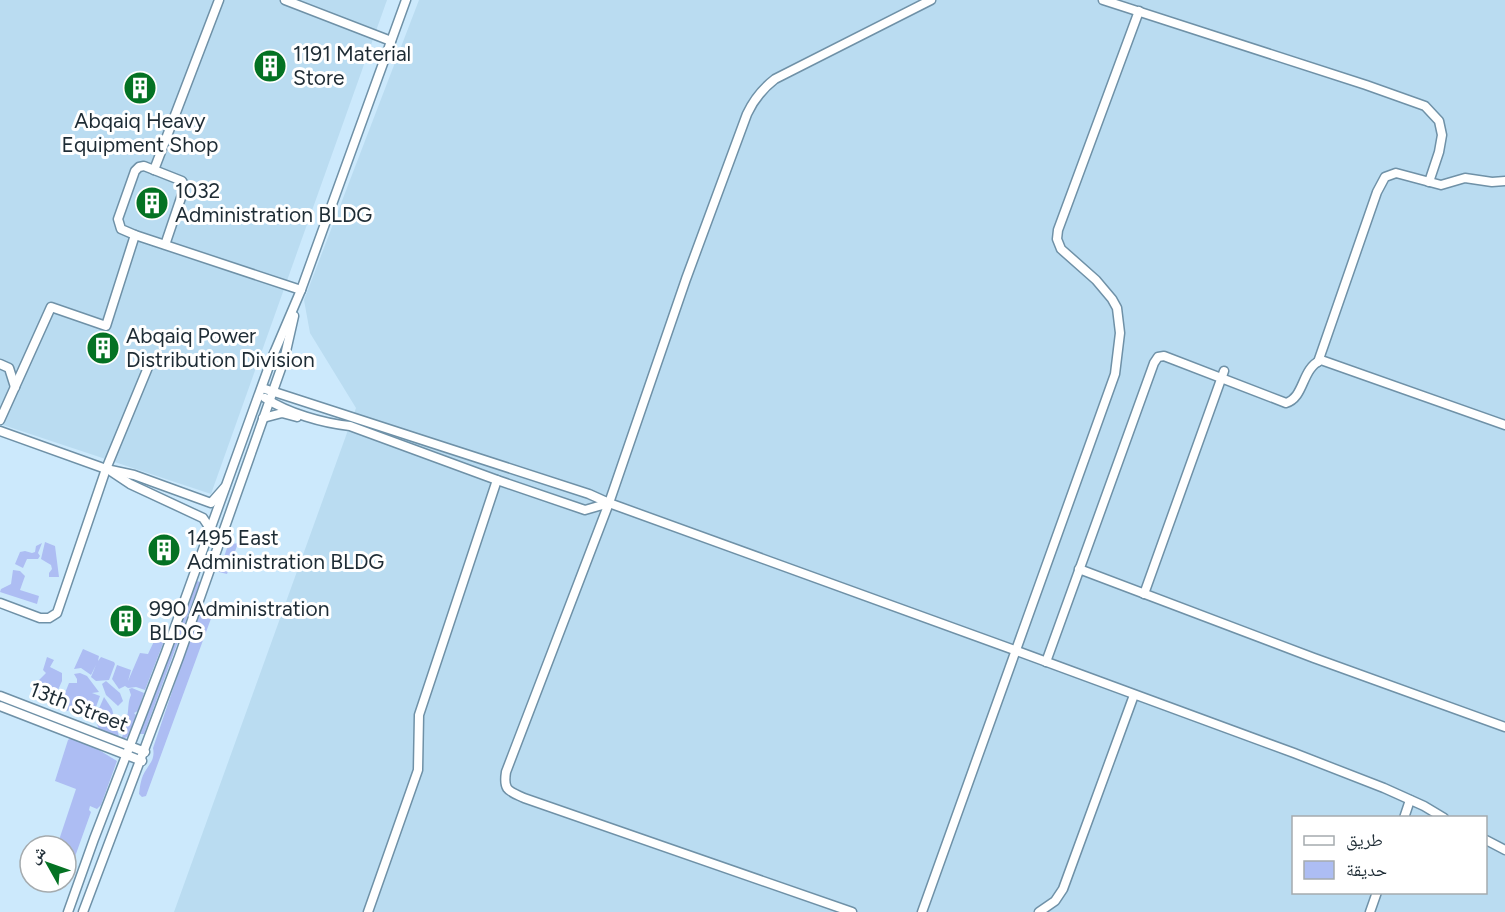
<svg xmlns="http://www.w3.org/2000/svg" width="1505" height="912" font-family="Figtree,'Noto Naskh Arabic',sans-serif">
<rect width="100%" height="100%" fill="#cce9fc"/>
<g fill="#badcf1" fill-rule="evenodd">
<path d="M 0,0 L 387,0 L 211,494 L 0,424 Z"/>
<path d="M 419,0 L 1505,0 L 1505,912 L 174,912 L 356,408 L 310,333 L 304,300 ZM 1294,818 L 1486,818 L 1486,892 L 1294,892 Z"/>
</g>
<g fill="#adbdf3">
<path d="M 45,542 L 55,546 L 59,577 L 49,577 L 49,573 L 52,569 L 51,565 L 41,559 Z"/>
<path d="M 42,543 L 38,553 L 40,556 L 38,559 L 27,559 L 23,568 L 15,564 L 20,552 L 25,551 L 32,553 L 35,552 L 36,546 Z"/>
<path d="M 238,543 L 227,574 L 219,572 L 228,545 Z"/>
<path d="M 13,570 L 20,571 L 25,576 L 20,590 L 39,596 L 37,604 L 0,592 L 1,589 L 11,584 Z"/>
<path d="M 197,581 L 200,582 L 144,734 L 140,734 L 138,732 Z"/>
<path d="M 200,609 L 213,613 L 146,796 L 142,797 L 139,794 C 140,786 141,777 146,770 C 151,762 155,758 153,748 Z"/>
<path d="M 157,635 L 164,641 L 145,690 L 136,687 L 128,688 L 125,686 L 119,689 L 112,679 L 117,665 L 131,670 L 128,681 L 140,653 L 148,654 Z"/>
<path d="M 83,649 L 99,656 L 98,661 L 101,657 L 114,662 L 115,664 L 109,680 L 96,681 L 91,677 L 96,665 L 91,675 L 81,668 L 74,669 Z"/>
<path d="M 47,657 L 54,660 L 50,667 L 62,673 L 62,681 L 58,690 L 50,689 L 40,683 L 39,680 L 46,673 L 43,670 Z"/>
<path d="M 80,673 L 87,676 L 99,692 L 92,693 L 100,696 L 92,718 L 77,713 L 76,709 L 70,706 L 68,711 L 64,710 L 61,703 L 69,683 L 77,683 L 77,679 L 74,674 Z"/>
<path d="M 106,681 L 120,693 L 123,701 L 118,706 L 106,695 L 102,684 Z"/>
<path d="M 37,685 L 54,691 L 52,696 L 54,698 L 50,704 L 31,696 Z"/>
<path d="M 132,688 L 144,693 L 138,711 L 134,713 L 136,715 L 129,736 L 121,740 L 126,726 L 123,722 C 131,716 126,706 131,695 L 129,689 Z"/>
<path d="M 104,697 L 112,709 L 119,737 L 117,739 L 99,730 L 95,718 Z"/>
<path d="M 72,737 L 86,742 L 117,761 L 101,805 L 97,809 L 90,806 L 89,810 L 91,812 L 72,865 L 73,871 L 69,877 L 66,877 L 66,846 L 57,846 L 76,789 L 55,781 L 68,740 Z"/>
</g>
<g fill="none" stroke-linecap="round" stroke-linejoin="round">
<g stroke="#6f91a7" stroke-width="11">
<g id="minor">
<path d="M 285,0 L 391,41"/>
<path d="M 1103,0 L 1366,85 L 1425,106 L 1439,121 L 1442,135 L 1439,152 L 1429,182"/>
<path d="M 154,170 L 219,0"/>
<path d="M 165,245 L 185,186 L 182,181 L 144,166 L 139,167 L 135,171 L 118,219 L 121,229 L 135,235 L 301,290"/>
<path d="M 1318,362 L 1377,192 L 1385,177 L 1396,173 L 1441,185 L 1465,178 L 1492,182 L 1505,181"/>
<path d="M 0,364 L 9,368 L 15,387"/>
<path d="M 262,388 L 589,494 L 609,503 L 1017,651 L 1294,753 L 1384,788 L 1424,806 L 1444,818"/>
<path d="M 265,398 C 288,413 322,423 350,426 L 497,480 L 585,510 L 609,503"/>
<path d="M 263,418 L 282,413 L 297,417"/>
<path d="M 0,420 L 51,307 L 106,326 L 135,235"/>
<path d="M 0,431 L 106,469 L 134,475 L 211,503 L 225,487"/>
<path d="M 112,472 L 130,484 L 203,518 L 211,530"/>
<path d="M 1079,569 L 1314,658 L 1505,727"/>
<path d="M 1144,594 L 1224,371"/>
<path d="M 0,603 L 40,618 L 49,618 L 57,613 L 106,469 L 151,360"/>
<path d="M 1046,662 L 1154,363 L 1158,357 L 1164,356 L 1286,403 C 1305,397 1301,369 1321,360 L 1505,425"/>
<path d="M 0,696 L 145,752"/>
<path d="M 0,706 L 142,761"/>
<path d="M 1404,818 L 1410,800"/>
<path d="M 1486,840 L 1505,850"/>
<path d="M 68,912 L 94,839 L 166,652 L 272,358 L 301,290 L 406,0"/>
<path d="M 83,912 L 179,657 L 284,360 L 294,316"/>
<path d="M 368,912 L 418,770 L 419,715 L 497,480"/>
<path d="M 852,912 L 524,798 C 509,791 503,791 506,772 L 609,503 L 686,279 L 747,114 C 754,99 762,89 775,79 L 931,0"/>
<path d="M 922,912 L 1115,374 L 1120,333 L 1117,308 L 1112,299 L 1096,280 L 1061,249 L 1057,239 L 1058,230 L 1139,11"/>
<path d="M 1039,912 L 1055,901 L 1063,889 L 1134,695"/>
<path d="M 1370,912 L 1377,892"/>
</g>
</g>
<use href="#minor" stroke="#fff" stroke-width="8"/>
</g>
<defs>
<g id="building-disc" transform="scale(1.725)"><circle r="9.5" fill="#047223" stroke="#fff"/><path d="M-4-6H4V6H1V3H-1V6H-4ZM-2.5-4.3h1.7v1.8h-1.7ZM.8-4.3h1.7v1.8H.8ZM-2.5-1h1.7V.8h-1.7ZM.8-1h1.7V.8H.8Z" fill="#fff"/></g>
</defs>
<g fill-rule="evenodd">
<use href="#building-disc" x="270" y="66"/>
<use href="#building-disc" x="140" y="88"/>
<use href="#building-disc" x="152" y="203"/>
<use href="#building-disc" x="103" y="348"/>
<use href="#building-disc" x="164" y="550"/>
<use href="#building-disc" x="126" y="621"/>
</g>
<g text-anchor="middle" stroke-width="6" stroke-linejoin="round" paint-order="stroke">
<g font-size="21" fill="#1e2c35" stroke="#fff" text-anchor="start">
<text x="293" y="61">1191 Material<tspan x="293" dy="24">Store</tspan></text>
<text x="140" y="128" text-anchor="middle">Abqaiq Heavy<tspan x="140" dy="24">Equipment Shop</tspan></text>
<text x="175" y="198">1032<tspan x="175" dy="24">Administration BLDG</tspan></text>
<text x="126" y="343">Abqaiq Power<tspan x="126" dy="24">Distribution Division</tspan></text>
<text x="187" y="545">1495 East<tspan x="187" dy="24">Administration BLDG</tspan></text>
<text x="149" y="616">990 Administration<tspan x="149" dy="24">BLDG</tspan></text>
</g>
<g font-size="21" fill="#1e2c35" stroke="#fff">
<text transform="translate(79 707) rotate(21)" y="7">13th Street</text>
</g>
</g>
<rect x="1292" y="816" width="195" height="78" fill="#ffffff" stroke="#a5abae" stroke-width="1.5"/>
<rect x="1304" y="836" width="30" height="9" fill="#ffffff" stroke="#a5abae" stroke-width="1.5"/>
<text x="1346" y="846" font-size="18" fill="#1e2c35">طريق</text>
<rect x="1304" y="861" width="30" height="18" fill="#adbdf3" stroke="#a5abae" stroke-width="1.5"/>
<text x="1346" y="876" font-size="18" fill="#1e2c35">حديقة</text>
<g transform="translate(48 864) rotate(310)"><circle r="28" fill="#ffffff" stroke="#a5abae" stroke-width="1.5"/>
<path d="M0-4.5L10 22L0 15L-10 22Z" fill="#047223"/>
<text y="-9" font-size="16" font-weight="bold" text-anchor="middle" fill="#1e2c35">ش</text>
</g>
</svg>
